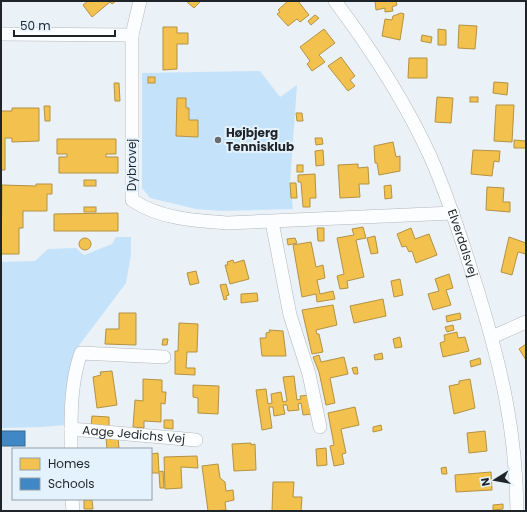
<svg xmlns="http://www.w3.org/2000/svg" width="527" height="512" font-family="Poppins,sans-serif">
<rect width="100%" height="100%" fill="#eaf1f7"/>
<g fill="#c4e3fb">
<path d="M 260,71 L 280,97 L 297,85 L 290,183 L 293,209 L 223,211 L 196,209 L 150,198 L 142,188 L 142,73 Z"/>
<path d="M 116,237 L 131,237 L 131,255 L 126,283 L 74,352 L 66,397 L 65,425 L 42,427 L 1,428 L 1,262 L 35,261 L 48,249 L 76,248 L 84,255 L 112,244 Z"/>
</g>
<g fill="#f2c14e" stroke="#b39243">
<path d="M 88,1 L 116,1 L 112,4 L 110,2 L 92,17 L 83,5 Z"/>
<path d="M 186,1 L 201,1 L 194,8 Z"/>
<path d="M 288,1 L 298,1 L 309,15 L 300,22 L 297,19 L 288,26 L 277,14 L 280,12 L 278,10 Z"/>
<path d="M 375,1 L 396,1 L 397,5 L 392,7 L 393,11 L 385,12 L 385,8 L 376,10 Z"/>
<path d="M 401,13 L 404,14 L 400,40 L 382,36 L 385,19 L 392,20 L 393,16 Z"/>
<path d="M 315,15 L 319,18 L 311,25 L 308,21 Z"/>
<path d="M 459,25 L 477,26 L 475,49 L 458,48 Z"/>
<path d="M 163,27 L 177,27 L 177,33 L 188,33 L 188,44 L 177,44 L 177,69 L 163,70 Z"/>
<path d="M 324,29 L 335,43 L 319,55 L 325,62 L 312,71 L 307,64 L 310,61 L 300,47 Z"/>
<path d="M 438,29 L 446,30 L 446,45 L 438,45 Z"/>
<path d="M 422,35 L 432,37 L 431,43 L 421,41 Z"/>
<path d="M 341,57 L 355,76 L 350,80 L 355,86 L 348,91 L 328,66 Z"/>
<path d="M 409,58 L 427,58 L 427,78 L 408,78 Z"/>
<rect x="148" y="77" width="7" height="6"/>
<path d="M 494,82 L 508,83 L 507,95 L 493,93 Z"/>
<path d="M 114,83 L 119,83 L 120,101 L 115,101 Z"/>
<path d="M 437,97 L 453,98 L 451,123 L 435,122 Z"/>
<rect x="470" y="97" width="8" height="5"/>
<path d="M 177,98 L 186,98 L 186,108 L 189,108 L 189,120 L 198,120 L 198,137 L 176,136 Z"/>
<path d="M 496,105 L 514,105 L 512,142 L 494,141 Z"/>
<path d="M 44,106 L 50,106 L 50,121 L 45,121 Z"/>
<path d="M 12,108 L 39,108 L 39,141 L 12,142 L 12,138 L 5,138 L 5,170 L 1,170 L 1,111 L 12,111 Z"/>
<path d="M 296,113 L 302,113 L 303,121 L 297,121 Z"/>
<path d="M 315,138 L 322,138 L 323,144 L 316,145 Z"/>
<path d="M 57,139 L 116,139 L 116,154 L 106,154 L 106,157 L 118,157 L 118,173 L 59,173 L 59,157 L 67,157 L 67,154 L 57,154 Z"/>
<path d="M 514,140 L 526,141 L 526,148 L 514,148 Z"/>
<path d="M 393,142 L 396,157 L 400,156 L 400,171 L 379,175 L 377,163 L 375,163 L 374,146 Z"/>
<path d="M 323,150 L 324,165 L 316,166 L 315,151 Z"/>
<path d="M 473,150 L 500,151 L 499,162 L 494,161 L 492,176 L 471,174 Z"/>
<path d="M 358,164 L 358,168 L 368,167 L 369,184 L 359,184 L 360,197 L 340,198 L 338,165 Z"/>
<rect x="297" y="165" width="6" height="7"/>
<path d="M 315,174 L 316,198 L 310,198 L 310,207 L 303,207 L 301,182 L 298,182 L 298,175 Z"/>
<rect x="84" y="180" width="12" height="6"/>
<path d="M 290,183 L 296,183 L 297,198 L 291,198 Z"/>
<path d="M 36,184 L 52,184 L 52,194 L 47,194 L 47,211 L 23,211 L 23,228 L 19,228 L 19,254 L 1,254 L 2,185 L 36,186 Z"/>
<path d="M 391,185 L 392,198 L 385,199 L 384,186 Z"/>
<path d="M 487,187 L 504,188 L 503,202 L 510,202 L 510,212 L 486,210 Z"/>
<rect x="84" y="207" width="12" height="5"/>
<path d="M 118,213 L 118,231 L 54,231 L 54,214 Z"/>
<path d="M 363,227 L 366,238 L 356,240 L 364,277 L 347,281 L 348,288 L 340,289 L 337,276 L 344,274 L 337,238 L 354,235 L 352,229 Z"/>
<path d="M 317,228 L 324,228 L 324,241 L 318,241 Z"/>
<path d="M 411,228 L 415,239 L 429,234 L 437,255 L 416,263 L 412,251 L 409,252 L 406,246 L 402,247 L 397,234 Z"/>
<path d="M 375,236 L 378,253 L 371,254 L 367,238 Z"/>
<path d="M 509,237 L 526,243 L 526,254 L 518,252 L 512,275 L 501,272 Z"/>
<circle cx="85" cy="244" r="6"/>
<path d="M 295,238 L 297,243 L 288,245 L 287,239 Z"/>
<path d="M 311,242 L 316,267 L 323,265 L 325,278 L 317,280 L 320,294 L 333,291 L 335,299 L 317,302 L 316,294 L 302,297 L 293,245 Z"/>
<path d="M 233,260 L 234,263 L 244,260 L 249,279 L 230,284 L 225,265 L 228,265 L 227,262 Z"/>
<path d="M 196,271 L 199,283 L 190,285 L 187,273 Z"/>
<path d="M 449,274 L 453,288 L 446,290 L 451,305 L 433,310 L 428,294 L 439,291 L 435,279 Z"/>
<path d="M 400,279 L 403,295 L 394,297 L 391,281 Z"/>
<path d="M 226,284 L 229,295 L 226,296 L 227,299 L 224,300 L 220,285 Z"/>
<path d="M 257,293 L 258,301 L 241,303 L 241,294 Z"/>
<path d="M 383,299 L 386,316 L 354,323 L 350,306 Z"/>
<path d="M 333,305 L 337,325 L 316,330 L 317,334 L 319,334 L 323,352 L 312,354 L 302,310 Z"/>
<path d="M 119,313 L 136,313 L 136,345 L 105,344 L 106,329 L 119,329 Z"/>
<path d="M 460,313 L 461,319 L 447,322 L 446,316 Z"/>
<path d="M 179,323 L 198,324 L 197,352 L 187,352 L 186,368 L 195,368 L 195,375 L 175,374 L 175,351 L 178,351 Z"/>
<path d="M 453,325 L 454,330 L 447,332 L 445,327 Z"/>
<path d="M 269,330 L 283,331 L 286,356 L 262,356 L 260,338 L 266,338 L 266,333 L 270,332 Z"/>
<path d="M 457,332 L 458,338 L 465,337 L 469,351 L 443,357 L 440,343 L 445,341 L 444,335 Z"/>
<path d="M 400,337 L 402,347 L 395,348 L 393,339 Z"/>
<path d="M 163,339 L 168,339 L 167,345 L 162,345 Z"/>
<path d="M 526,344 L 526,360 L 519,349 Z"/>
<path d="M 382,353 L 383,359 L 375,360 L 374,355 Z"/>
<path d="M 319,355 L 321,362 L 344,357 L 348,374 L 330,378 L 335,403 L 326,405 L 319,372 L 313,357 Z"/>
<path d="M 480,358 L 481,364 L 471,367 L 470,361 Z"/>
<path d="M 357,367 L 358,374 L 354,374 L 352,368 Z"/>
<path d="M 112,371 L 117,405 L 97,408 L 93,377 L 101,375 L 100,372 Z"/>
<path d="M 294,376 L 297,400 L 301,399 L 300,396 L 310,395 L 313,414 L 303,415 L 301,403 L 298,404 L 299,410 L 288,411 L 287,405 L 283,405 L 285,414 L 274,416 L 273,407 L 269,407 L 272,428 L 262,430 L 256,390 L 266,389 L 268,404 L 272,403 L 271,394 L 281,392 L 283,402 L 287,401 L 283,377 Z"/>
<path d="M 143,379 L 162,380 L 162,392 L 166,392 L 165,404 L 161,403 L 161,422 L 144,421 L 144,428 L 133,427 L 135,400 L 143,401 Z"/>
<path d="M 470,379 L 475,408 L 454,414 L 449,386 L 459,384 L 459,381 Z"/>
<path d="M 193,385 L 219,386 L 218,414 L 198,413 L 198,398 L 193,397 Z"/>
<path d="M 355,407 L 359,425 L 341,429 L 346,453 L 342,454 L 344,464 L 334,466 L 330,446 L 334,445 L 328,413 Z"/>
<path d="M 92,416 L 109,417 L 109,427 L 91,426 Z"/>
<path d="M 164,420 L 173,420 L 173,429 L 164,428 Z"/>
<path d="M 381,425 L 382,430 L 373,432 L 373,427 Z"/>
<path d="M 485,431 L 487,451 L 469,453 L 467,433 Z"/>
<path d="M 118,437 L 119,448 L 107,449 L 106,438 Z"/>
<path d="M 251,443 L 251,445 L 255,444 L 256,470 L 234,471 L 232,444 Z"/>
<path d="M 326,448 L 327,465 L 317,466 L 316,449 Z"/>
<path d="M 158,453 L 159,472 L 163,471 L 164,488 L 160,488 L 159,473 L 152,473 L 151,454 Z"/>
<path d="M 197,456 L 198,468 L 181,467 L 182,488 L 165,489 L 164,457 Z"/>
<path d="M 218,464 L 220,478 L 225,482 L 226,491 L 233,490 L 234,500 L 225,502 L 226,510 L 208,511 L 202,466 Z"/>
<path d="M 446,467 L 447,474 L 442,474 L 441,468 Z"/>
<path d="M 491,472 L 492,490 L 456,492 L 455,475 Z"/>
<path d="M 273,482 L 294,482 L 293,497 L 302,497 L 301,511 L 272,511 Z"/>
<path d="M 84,500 L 92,500 L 93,509 L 84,509 Z"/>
<path d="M 503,504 L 503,509 L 493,510 L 493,505 Z"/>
</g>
<rect fill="#3f88c5" stroke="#356a96" x="1" y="431" width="24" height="15"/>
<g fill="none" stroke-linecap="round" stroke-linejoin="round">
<g stroke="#b1b7bc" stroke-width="14">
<g id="street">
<path id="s1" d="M 335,1 C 371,49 406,103 431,158 C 450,202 465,249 479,295 C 502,370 516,432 517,511"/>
<path d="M 1,34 L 132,35 L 140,1"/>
<path d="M 132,35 L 132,200 C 160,219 196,221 228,223 L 453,213"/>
<path d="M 272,222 L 290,315 L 309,374 L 320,427"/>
<path d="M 492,337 L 526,322"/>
<path id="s2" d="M 71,429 L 196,440"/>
<path d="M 71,449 C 71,417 70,383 81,353 L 164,357"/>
<path d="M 72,499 L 73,511"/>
</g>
</g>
<use href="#street" stroke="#fcfdfe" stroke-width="13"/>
</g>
<circle fill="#666c70" stroke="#e4f2fd" stroke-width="1.5" cx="218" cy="140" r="4"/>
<g text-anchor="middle" stroke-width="4" stroke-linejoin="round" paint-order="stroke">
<g font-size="12" font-weight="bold" fill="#1f2428" stroke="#e4f2fd" text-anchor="start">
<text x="226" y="137">Højbjerg<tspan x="226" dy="14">Tennisklub</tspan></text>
</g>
<g font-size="12" fill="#1f2428" stroke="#e4f2fd">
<text transform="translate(132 165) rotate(-90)" y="4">Dybrovej</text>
<text dy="4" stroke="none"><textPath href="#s1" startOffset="275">Elverdalsvej</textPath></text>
<text dy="4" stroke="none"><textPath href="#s2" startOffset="63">Aage Jedichs Vej</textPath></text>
</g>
</g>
<rect width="527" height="512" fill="none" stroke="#1f2428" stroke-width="4"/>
<rect x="12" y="448" width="140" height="52" fill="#e4f2fd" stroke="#95a0a8"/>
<rect x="20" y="458" width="20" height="12" fill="#f2c14e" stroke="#95a0a8"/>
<text x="48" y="468" font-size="12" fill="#1f2428">Homes</text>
<rect x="20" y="478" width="20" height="12" fill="#3f88c5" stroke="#95a0a8"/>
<text x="48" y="488" font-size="12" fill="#1f2428">Schools</text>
<g transform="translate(495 480) rotate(259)" stroke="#e4f2fd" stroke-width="3" paint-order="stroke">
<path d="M0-3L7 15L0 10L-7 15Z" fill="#1f2428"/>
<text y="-6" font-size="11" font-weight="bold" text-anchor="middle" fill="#1f2428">N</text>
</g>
<path d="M14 30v6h101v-6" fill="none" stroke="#1f2428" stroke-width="2"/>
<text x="20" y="30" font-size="12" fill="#1f2428" stroke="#e4f2fd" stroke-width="3" paint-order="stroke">50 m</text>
</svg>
